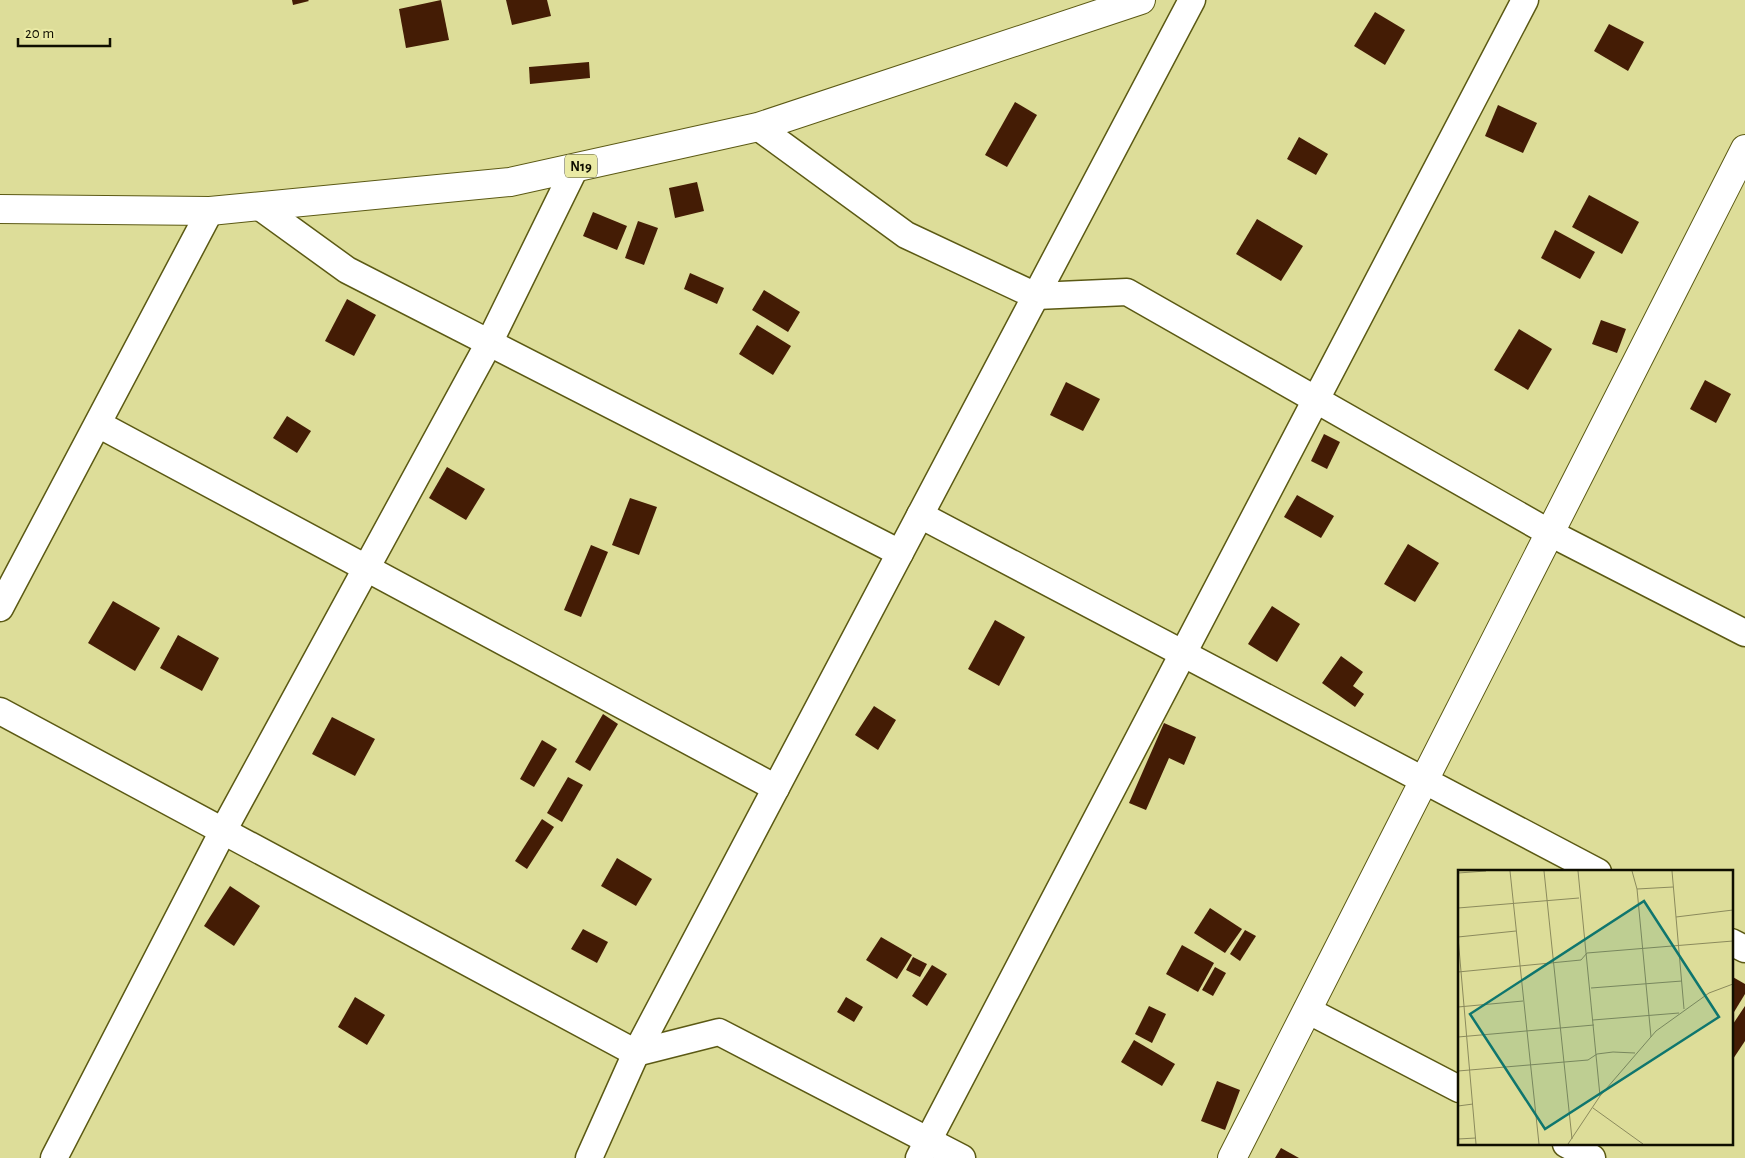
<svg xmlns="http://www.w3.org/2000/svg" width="1745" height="1158" font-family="'Alegreya Sans',sans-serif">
<rect width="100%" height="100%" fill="#dd9"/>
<g fill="#441c05">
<path d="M 292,0 L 308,0 L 309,1 L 293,5 Z"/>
<path d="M 441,0 L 449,40 L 406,48 L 399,9 Z"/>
<path d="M 506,0 L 547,0 L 551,16 L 512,25 Z"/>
<path d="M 1375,12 L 1405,30 L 1385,65 L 1354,46 Z"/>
<path d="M 1609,24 L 1644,42 L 1628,71 L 1594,51 Z"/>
<path d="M 589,62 L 590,78 L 530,84 L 529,67 Z"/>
<path d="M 1015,102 L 1037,115 L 1007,167 L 985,155 Z"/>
<path d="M 1498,105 L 1537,123 L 1523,153 L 1485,136 Z"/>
<path d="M 1299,137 L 1328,154 L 1316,175 L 1287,159 Z"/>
<path d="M 697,182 L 704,211 L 675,218 L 669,188 Z"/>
<path d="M 1589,195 L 1639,222 L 1622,254 L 1572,227 Z"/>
<path d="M 593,212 L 627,226 L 617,250 L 583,236 Z"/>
<path d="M 1257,219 L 1303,246 L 1281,281 L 1236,254 Z"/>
<path d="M 638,221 L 658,228 L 644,265 L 625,258 Z"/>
<path d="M 1555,230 L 1595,252 L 1580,279 L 1541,258 Z"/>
<path d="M 690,273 L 724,288 L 717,304 L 684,289 Z"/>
<path d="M 764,290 L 800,312 L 788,332 L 752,310 Z"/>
<path d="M 347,299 L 376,315 L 354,356 L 325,341 Z"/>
<path d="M 1601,320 L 1626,329 L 1617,353 L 1592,344 Z"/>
<path d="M 757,325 L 791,346 L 773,375 L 739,354 Z"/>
<path d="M 1519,329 L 1552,349 L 1528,390 L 1494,370 Z"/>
<path d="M 1705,380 L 1731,394 L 1716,423 L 1690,409 Z"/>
<path d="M 1066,382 L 1100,399 L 1083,431 L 1050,415 Z"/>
<path d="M 287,416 L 311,431 L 297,453 L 273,438 Z"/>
<path d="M 1324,434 L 1340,442 L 1327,469 L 1311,461 Z"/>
<path d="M 447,467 L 485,489 L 466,520 L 429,498 Z"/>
<path d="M 1297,495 L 1334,516 L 1321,538 L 1284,517 Z"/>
<path d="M 630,498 L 657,507 L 639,555 L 612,545 Z"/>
<path d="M 1408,544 L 1439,563 L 1415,602 L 1384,584 Z"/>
<path d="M 591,545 L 608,552 L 581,617 L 564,610 Z"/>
<path d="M 113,601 L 160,628 L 135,671 L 88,643 Z"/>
<path d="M 1272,606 L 1300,624 L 1277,662 L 1248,644 Z"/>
<path d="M 995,620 L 1025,637 L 999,686 L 968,669 Z"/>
<path d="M 178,635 L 219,658 L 202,691 L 160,668 Z"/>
<path d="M 1341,656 L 1363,672 L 1353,686 L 1364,694 L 1355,707 L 1322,683 Z"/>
<path d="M 874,706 L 896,720 L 878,750 L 855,735 Z"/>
<path d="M 603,714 L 618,724 L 590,771 L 575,762 Z"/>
<path d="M 332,717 L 375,739 L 355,776 L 312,754 Z"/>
<path d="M 1164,723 L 1196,737 L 1184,765 L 1169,758 L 1146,810 L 1129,803 Z"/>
<path d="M 542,740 L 557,749 L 534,787 L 520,779 Z"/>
<path d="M 568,777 L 583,785 L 562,822 L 547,813 Z"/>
<path d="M 542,819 L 554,827 L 527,869 L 515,861 Z"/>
<path d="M 617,858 L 652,879 L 636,906 L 601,886 Z"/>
<path d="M 230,886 L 260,906 L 234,946 L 204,926 Z"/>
<path d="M 1210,908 L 1242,929 L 1225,953 L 1194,933 Z"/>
<path d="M 583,929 L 608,942 L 597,963 L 571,949 Z"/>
<path d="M 1245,930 L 1256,936 L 1240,961 L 1230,954 Z"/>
<path d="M 881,937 L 912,955 L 897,979 L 866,960 Z"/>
<path d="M 1182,945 L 1214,963 L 1198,992 L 1166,974 Z"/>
<path d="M 913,957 L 927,964 L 920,977 L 906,970 Z"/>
<path d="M 932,965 L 947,974 L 927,1006 L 912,996 Z"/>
<path d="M 1215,967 L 1226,973 L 1213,996 L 1202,990 Z"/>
<path d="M 1731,976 L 1745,984 L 1745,994 L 1731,1017 Z"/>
<path d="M 355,997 L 385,1015 L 367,1045 L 338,1027 Z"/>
<path d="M 846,997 L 863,1007 L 854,1022 L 837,1012 Z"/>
<path d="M 1149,1006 L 1166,1014 L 1152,1043 L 1135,1034 Z"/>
<path d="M 1745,1006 L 1745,1041 L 1731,1062 L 1731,1027 Z"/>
<path d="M 1134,1040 L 1175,1064 L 1162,1086 L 1121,1062 Z"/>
<path d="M 1217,1081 L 1240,1090 L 1225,1130 L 1201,1121 Z"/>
<path d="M 1281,1148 L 1299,1158 L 1275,1158 Z"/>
</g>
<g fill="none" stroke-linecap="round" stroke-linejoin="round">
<g stroke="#5b5914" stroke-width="29">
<g id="minor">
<path d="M 758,127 L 906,235 L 1036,296 L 1127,292 L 1550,533 L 1745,633"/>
<path d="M 260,207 L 347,270 L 900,553"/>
<path d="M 98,424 L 776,788"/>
<path d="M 920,515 L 1598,872"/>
<path d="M 0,608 L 210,211"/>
<path d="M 0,711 L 636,1053 L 719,1032 L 962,1158"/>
<path d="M 1731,942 L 1745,949"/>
<path d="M 1307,1010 L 1459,1089"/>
<path d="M 1566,1144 L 1592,1158"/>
<path d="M 54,1158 L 223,831 L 489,343 L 575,168"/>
<path d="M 589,1158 L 636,1053 L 1192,0"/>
<path d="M 919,1158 L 1525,0"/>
</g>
</g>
<g stroke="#5b5914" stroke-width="30">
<path id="tertiary" d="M 1232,1158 L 1745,149"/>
</g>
<g stroke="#5b5914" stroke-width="30">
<path id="primary" d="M 0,209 L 210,211 L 510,182 L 758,127 L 1141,0"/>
</g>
<use href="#minor" stroke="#fff" stroke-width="26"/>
<use href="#tertiary" stroke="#fff" stroke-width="28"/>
<use href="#primary" stroke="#fff" stroke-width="28"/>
</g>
<g text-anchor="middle" stroke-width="5" stroke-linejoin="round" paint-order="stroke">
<rect fill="#eaeaa5" stroke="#515032" stroke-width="1" x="565" y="154.5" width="32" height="23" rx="4"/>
<g font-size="14" font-weight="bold" fill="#0f0e00">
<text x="581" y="171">N19</text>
</g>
</g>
<g transform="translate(1458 870)">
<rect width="275" height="275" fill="#dd9"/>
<path fill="none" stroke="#8b8a5c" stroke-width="1" d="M 52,1 L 81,274M 86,1 L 114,269M 120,1 L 142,226M 174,1 L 179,19 L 193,167M 214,1 L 226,139M 0,3 L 28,1M 179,19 L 215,17M 0,38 L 121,28M 218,47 L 275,40M 0,102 L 123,90 L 129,83 L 275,71M 133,118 L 224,111M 0,137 L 65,131M 135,150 L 221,143M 0,167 L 136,155M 0,201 L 130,190 L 139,184 L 155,182 L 177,183M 0,236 L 15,234M 135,238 L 185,274M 0,269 L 18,268M 18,274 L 0,67 L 58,61M 110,274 L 142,226 L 198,161 L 251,123 L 275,114"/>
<path fill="#0f766e" fill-opacity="0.15" stroke="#0f766e" stroke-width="2.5" d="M 186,31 L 261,147 L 87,259 L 12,144 Z"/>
<rect width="275" height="275" fill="none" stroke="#0f0e00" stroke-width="2.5"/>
</g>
<path d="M18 38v8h92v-8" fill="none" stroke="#0f0e00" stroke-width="2.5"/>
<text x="25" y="38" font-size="15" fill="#0f0e00" stroke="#eaeaa5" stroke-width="4" paint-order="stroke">20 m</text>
</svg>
